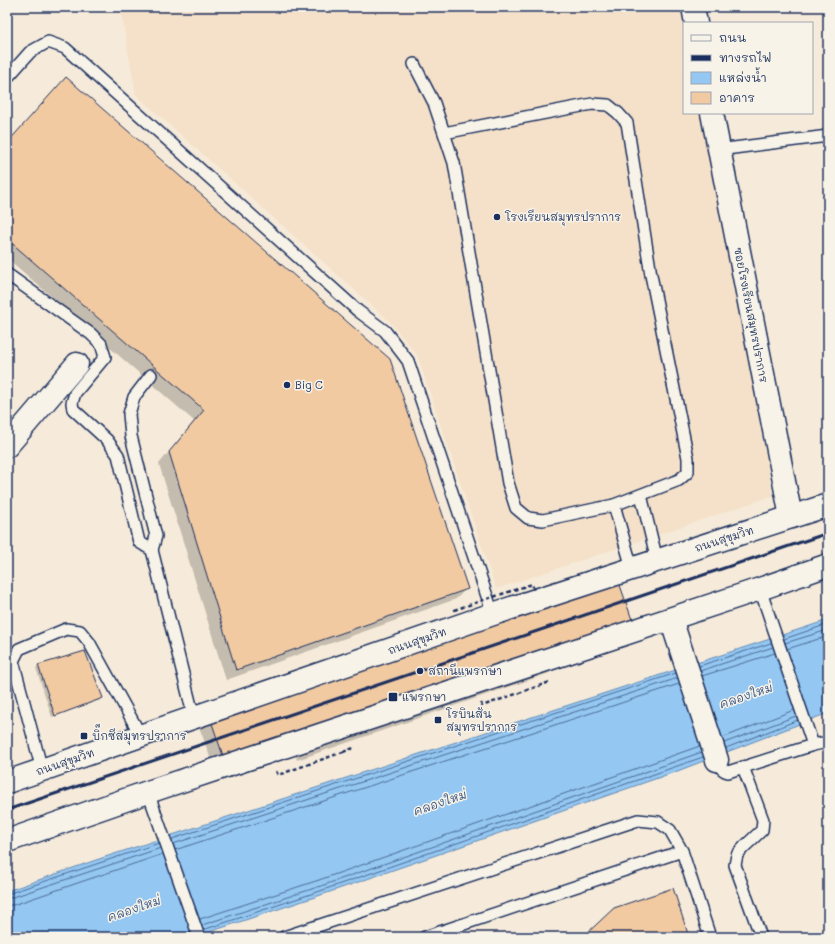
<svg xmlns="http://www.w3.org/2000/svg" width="835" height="944" font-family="Mali,'Playpen Sans Thai',sans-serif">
<rect width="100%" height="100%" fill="#f6ebda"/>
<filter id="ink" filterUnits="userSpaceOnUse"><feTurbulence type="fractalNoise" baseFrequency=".025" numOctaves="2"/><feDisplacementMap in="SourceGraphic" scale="8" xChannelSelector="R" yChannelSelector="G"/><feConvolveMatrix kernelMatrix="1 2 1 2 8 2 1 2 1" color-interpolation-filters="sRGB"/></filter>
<g filter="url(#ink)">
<path fill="#f5e1c9" d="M 120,7 L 683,7 L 686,23 L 684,23 L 684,113 L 703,113 L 773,496 L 496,589 L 417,355 L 388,320 L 136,95 Z"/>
<path fill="#94c7f1" stroke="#648ab6" d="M 828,620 L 828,713 L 675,772 L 324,894 L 194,937 L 7,937 L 7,891 L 96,860 Z"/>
<g fill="#0003">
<path d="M 7,144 L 466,589 L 456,599 L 226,680 L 159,464 L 194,421 L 7,258 Z"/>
<path d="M 559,663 L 549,673 L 297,760 L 295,753 L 218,779 L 197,721 Z"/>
<path d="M 38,666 L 102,698 L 100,700 L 52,717 L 36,668 Z"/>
</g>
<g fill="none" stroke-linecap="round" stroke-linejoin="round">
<g stroke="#4b6c99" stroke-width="1">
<path d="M 784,639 L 828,624"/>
<path d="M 785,643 L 828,630"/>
<path d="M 787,649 L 828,636"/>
<path d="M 699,666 L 771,643"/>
<path d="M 700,671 L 773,647"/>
<path d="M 702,676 L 775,653"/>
<path d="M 722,738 L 794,710"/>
<path d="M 724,743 L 796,716"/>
<path d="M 726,748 L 798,720"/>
<path d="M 172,839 L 676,673"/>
<path d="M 173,844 L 678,678"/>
<path d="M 175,850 L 679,684"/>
<path d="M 7,894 L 159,843"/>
<path d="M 7,899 L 161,848"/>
<path d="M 7,905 L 13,905 L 163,854"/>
<path d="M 200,919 L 319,880 L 700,746"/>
<path d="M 202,925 L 321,886 L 702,752"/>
<path d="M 203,930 L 323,890 L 703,757"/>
</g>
</g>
<g fill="#f2caa2" stroke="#1b2f5e">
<path d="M 66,77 L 390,359 L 468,589 L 236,670 L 169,452 L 204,410 L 7,239 L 7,143 Z"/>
<path d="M 615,571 L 636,631 L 228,770 L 207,709 Z"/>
<path d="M 85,651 L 103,698 L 55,716 L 38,665 Z"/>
<path d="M 673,888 L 689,937 L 583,937 L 614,908 Z"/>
</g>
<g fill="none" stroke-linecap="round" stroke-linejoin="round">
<g stroke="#1b2f5e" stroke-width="14">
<g id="service">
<path d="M 414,64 L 434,103 L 454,163 L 508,483 L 516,508 L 528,518 L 543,520 L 614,505 L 679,480 L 688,472 L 688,458 L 651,275 L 627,123 L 618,113 L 608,105 L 592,104 L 444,133"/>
<path d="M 7,78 L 30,52 L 48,42 L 65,48 L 358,311 L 385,331 L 408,361 L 493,614"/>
<path d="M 718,150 L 828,136"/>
<path d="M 7,274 L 91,334 L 101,344 L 105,357 L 75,393 L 72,403 L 73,409 L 107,440 L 118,455 L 139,542 L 152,550"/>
<path d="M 151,375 L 134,397 L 129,414 L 131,436 L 156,536 L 152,550 L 194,718"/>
<path d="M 641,495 L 657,560"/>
<path d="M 614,505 L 632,568"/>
<path d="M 760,589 L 813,745"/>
<path d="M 717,760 C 719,766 721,770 728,772 L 813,745 L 828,742"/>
<path d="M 743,767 L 763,820 L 762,830 L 744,847 L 737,855 L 735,865 L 761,937"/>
<path d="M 42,770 L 13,661 L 19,649 L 66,629 L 80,631 L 89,642 L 141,736"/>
<path d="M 148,792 L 199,937"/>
<path d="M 284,937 L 638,820 L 658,822 L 670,830 L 682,851 L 710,937"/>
<path d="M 425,937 L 682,851"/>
</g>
</g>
<g stroke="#1b2f5e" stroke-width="25">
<g id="minor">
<path d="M 693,7 L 696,23"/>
<path d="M 712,113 L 791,517"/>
<path d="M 7,446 L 77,364"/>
<path d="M 671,619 L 717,760"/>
</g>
</g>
<g stroke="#1b2f5e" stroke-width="25">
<g id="trunk">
<path d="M 7,782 L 493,614 L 828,505"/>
<path d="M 7,841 L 148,792 L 760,589 L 828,565"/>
</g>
</g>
<g stroke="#1b2f5e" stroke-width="2.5" stroke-dasharray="4 3" stroke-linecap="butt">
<path d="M 481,703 L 482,706 L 550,682"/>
<path d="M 343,752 L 356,747"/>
<path d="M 276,771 L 278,775 L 343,752 L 343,749"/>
</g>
<use href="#service" stroke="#f7f3e8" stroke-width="11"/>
<use href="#minor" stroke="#f7f3e8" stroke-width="22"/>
<use href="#trunk" stroke="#f7f3e8" stroke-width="22"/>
<path stroke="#1b2f5e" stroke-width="3" d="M 7,810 L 828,533"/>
<path stroke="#1b2f5e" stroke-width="2.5" stroke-dasharray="4 3" stroke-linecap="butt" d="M 454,610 L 532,584 L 534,591"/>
</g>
</g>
<g fill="#1b2f5e" stroke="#f7f3e8" stroke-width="1.5">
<circle cx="497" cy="217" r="4"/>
<circle cx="287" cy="385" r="4"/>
<circle cx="420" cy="671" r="4"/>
<rect x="388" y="692" width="10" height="10" rx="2"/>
<rect x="434" y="716" width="8" height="8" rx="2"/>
<rect x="80" y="732" width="8" height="8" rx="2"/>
</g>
<g text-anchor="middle" stroke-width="3" stroke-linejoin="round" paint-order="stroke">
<g font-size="11" fill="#1b2f5e" stroke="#f7f3e8" text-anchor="start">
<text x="505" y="221">โรงเรียนสมุทรปราการ</text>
<text x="295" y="389">Big C</text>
<text x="428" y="675">สถานีแพรกษา</text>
<text x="402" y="701">แพรกษา</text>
<text x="446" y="718">โรบินสัน<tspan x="446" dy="13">สมุทรปราการ</tspan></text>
<text x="92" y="740">บิ๊กซีสมุทรปราการ</text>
</g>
<g font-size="11" fill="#1b2f5e" stroke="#f7f3e8">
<text transform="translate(751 315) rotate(79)" y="4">ซอยโรงเรียนสมุทรปราการ</text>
<text transform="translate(724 539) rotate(-18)" y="4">ถนนสุขุมวิท</text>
<text transform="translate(417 641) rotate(-19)" y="4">ถนนสุขุมวิท</text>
<text transform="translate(65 762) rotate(-19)" y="4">ถนนสุขุมวิท</text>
</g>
<g font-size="12" font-style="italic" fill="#395583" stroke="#f7f3e8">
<text transform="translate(746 696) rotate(-19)" y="4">คลองใหม่</text>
<text transform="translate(440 803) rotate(-19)" y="4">คลองใหม่</text>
<text transform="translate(134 909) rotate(-19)" y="4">คลองใหม่</text>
</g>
</g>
<rect width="835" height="944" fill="none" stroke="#f7f3e8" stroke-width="24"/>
<rect x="12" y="12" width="811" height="920" fill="none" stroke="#1b2f5e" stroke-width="1.5" filter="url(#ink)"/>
<rect x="683" y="22" width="130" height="92" fill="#f7f3e8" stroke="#9fa5b1"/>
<rect x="691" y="35" width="20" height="6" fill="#f7f3e8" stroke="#9fa5b1"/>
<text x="719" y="42" font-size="12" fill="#1b2f5e">ถนน</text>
<rect x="691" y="55" width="20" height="6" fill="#1b2f5e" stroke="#9fa5b1"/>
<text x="719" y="62" font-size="12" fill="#1b2f5e">ทางรถไฟ</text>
<rect x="691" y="72" width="20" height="12" fill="#94c7f1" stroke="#9fa5b1"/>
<text x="719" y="82" font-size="12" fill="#1b2f5e">แหล่งน้ำ</text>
<rect x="691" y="92" width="20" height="12" fill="#f2caa2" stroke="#9fa5b1"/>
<text x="719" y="102" font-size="12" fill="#1b2f5e">อาคาร</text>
</svg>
